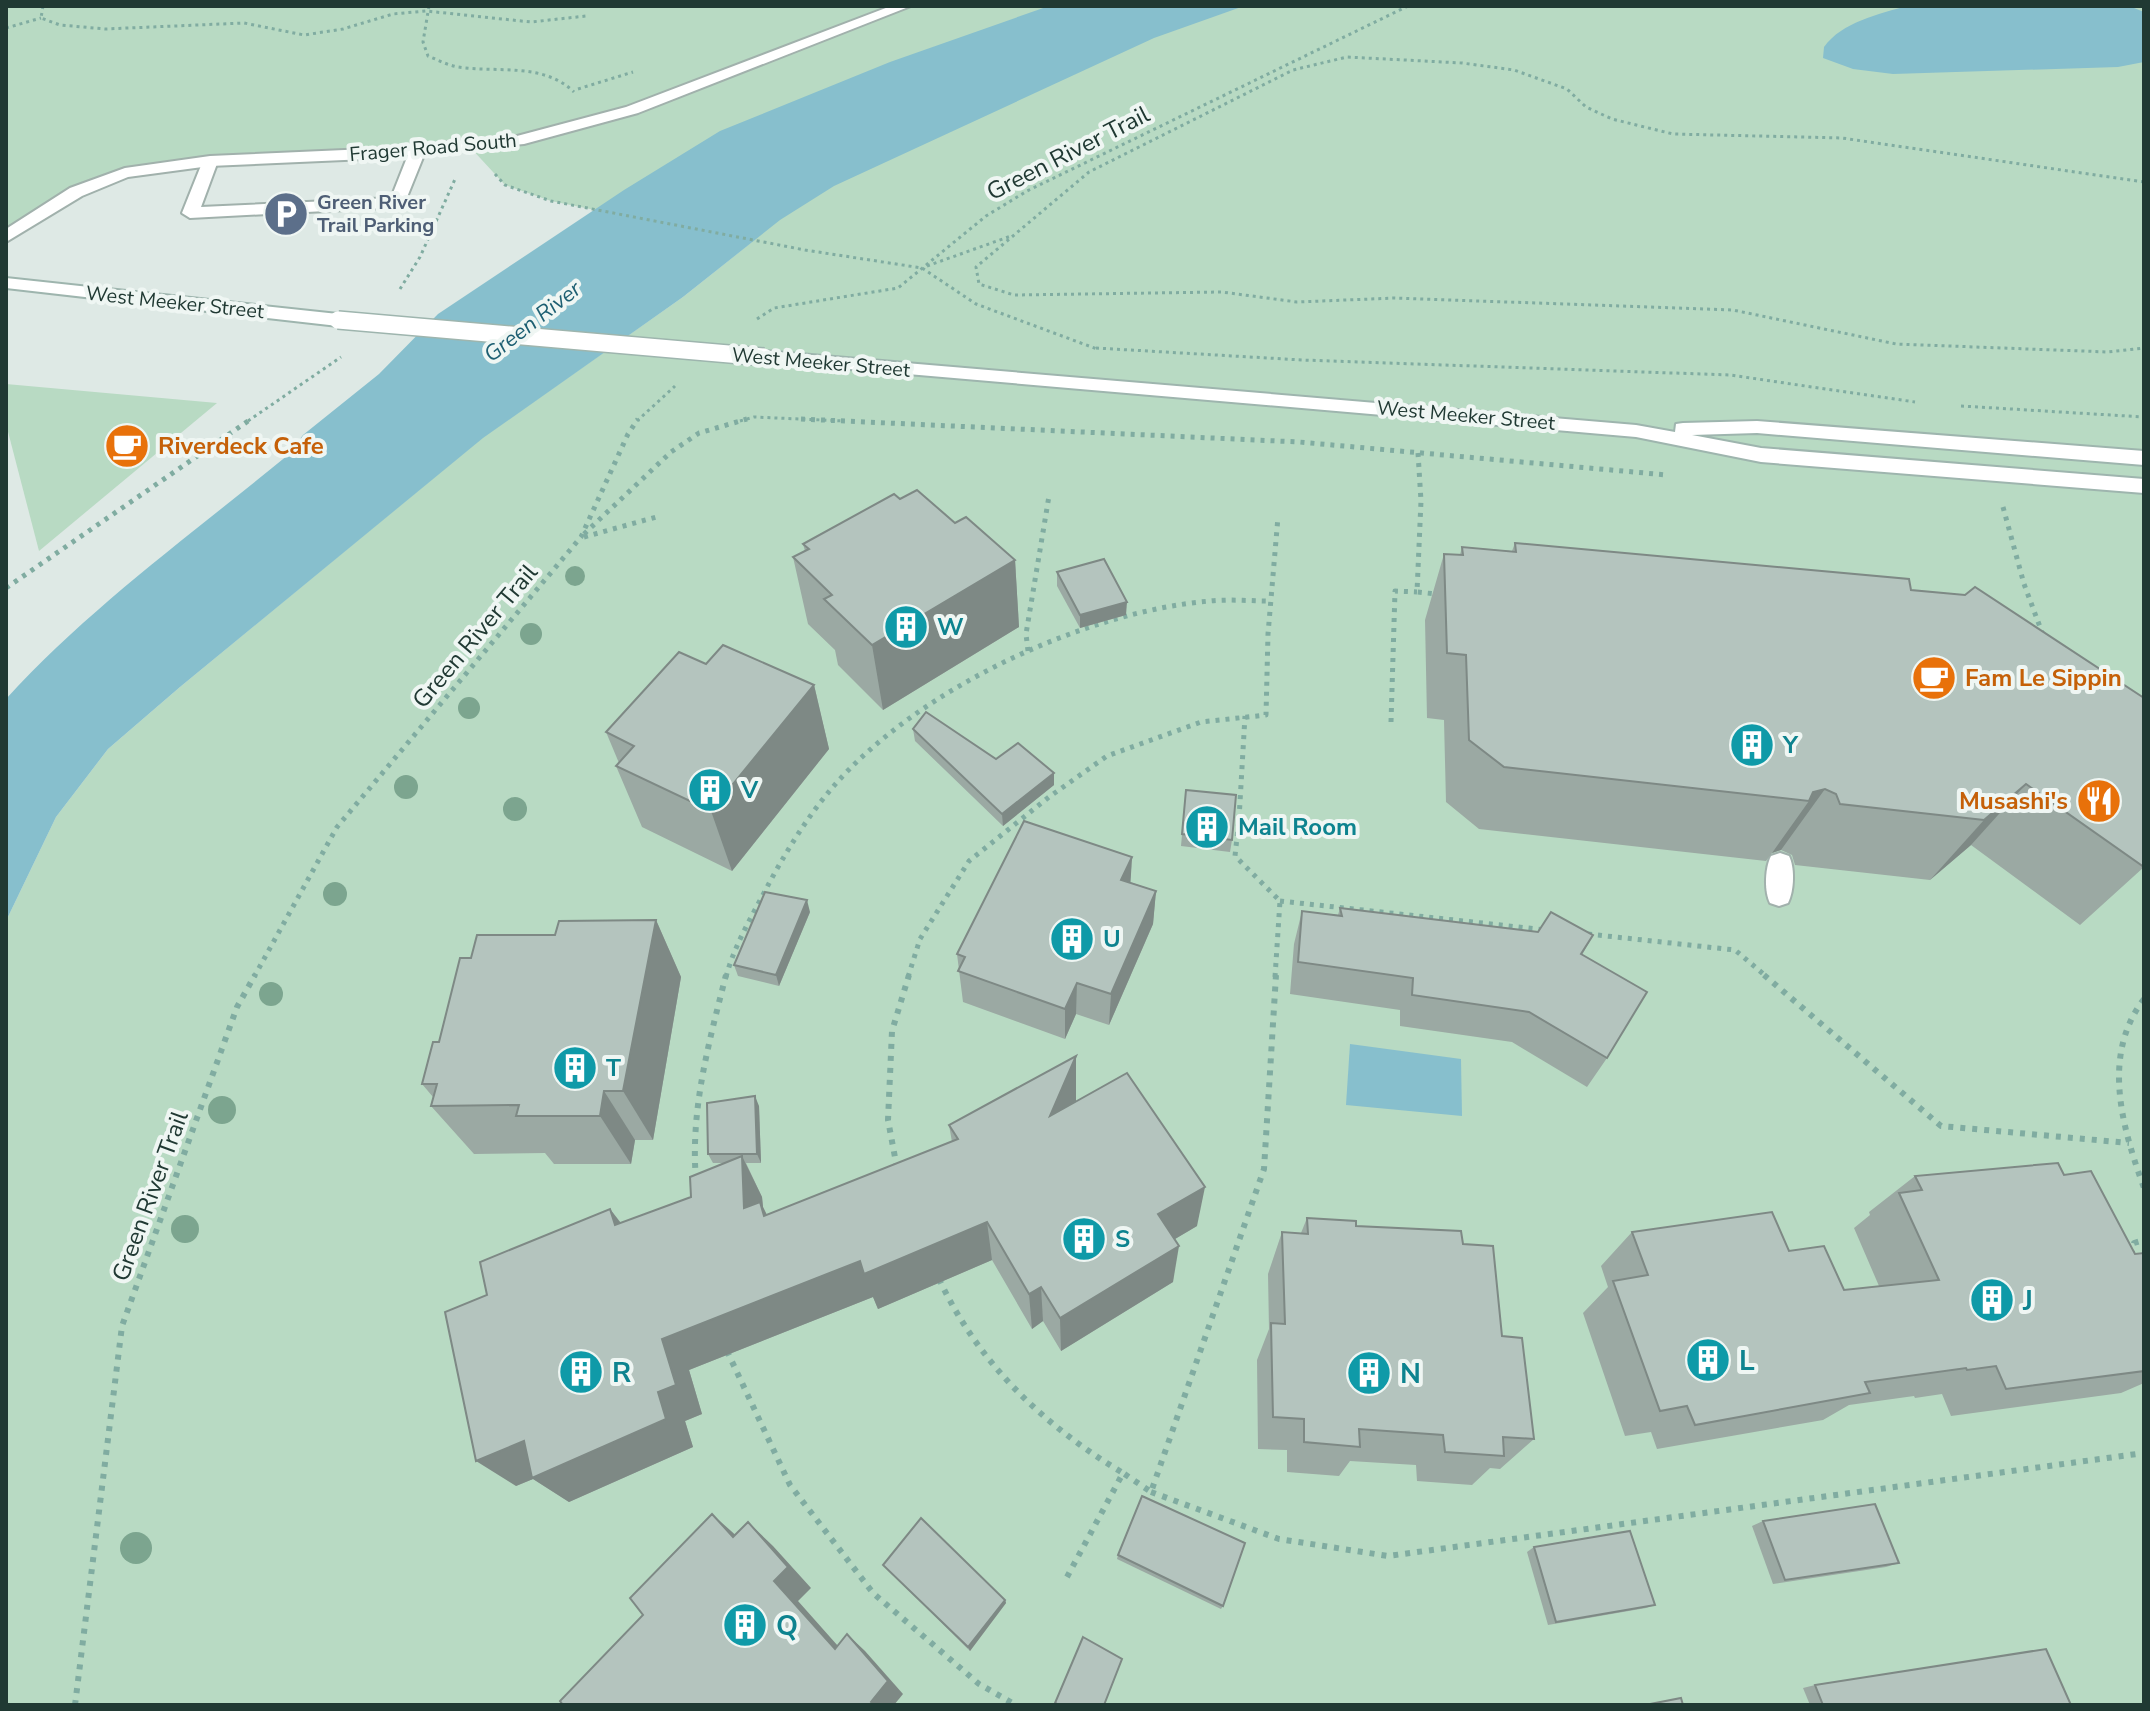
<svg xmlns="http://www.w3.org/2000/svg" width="2150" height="1711" font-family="'Nunito Sans',sans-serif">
<rect width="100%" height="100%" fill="#dee9e5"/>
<g fill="#b8dac3">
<path d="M 6,6 L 2144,6 L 2144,1705 L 6,1705 L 6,921 L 56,817 L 108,749 L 180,687 L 482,438 L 683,297 L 752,242 L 551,201 L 505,185 L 469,146 L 210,161 L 125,173 L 76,192 L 6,237 Z"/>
<path d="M 6,384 L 217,403 L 39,551 L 6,424 Z"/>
</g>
<g fill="#87bfcd">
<path d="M 1049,6 L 1244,6 L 1154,38 L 834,186 L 780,220 L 683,297 L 483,438 L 180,687 L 108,749 L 56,817 L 6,921 L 6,699 C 90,607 192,534 288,455 L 303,435 L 379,374 L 438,314 L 624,190 L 720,131 L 890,62 Z"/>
<path d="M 1907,6 L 2129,6 L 2144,12 L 2144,62 L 2118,67 L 1893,74 L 1853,69 L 1823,58 L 1824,47 C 1842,22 1879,14 1907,6 Z"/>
<path d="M 1350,1044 L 1461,1059 L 1462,1116 L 1346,1105 Z"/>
</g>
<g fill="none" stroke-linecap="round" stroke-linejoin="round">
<g stroke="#a1b1ac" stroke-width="4">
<g id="lane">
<path d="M 418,145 L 426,150 L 403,207 L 190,218 L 182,213 L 204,158 L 216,158 L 218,161 L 201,207 L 391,198 L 410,150 Z"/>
<path d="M 1780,853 L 1789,856 C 1795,868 1794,891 1788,903 L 1779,906 L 1770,903 C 1764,891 1765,868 1771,856 Z"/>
</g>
</g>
<g stroke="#a1b1ac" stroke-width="4">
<path id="street" d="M 891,6 L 911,6 L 638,113 L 524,144 L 367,159 L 210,166 L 128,177 L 82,196 L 6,242 L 6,229 L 70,188 L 125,168 L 210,156 L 367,149 L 517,136 L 626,107 Z"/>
</g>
<g stroke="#9eb5ae" stroke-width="4">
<g id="secondary">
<path d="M 6,278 L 338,314 L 347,320 L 338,326 L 6,288 Z"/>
<path d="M 764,351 L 1636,425 L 1675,432 L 1676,424 L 1683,423 L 1757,421 L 2144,451 L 2144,465 L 1757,433 L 1692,435 L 1761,448 L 2144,479 L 2144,493 L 1761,462 L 1636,437 L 757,361 L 755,357 L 757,353 Z"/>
</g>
</g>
<g stroke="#80aca1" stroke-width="3" stroke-dasharray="3 4" stroke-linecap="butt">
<path d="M 43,6 L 41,18 L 60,25 L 105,29 L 244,23 L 304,35 L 343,29 L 393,14 L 426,11 L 531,22 L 586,16"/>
<path d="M 429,6 L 423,42 L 428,56 C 438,60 447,65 458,67 C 497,73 543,62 574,92"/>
<path d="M 6,28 L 41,18"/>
<path d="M 578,89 L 633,72"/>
<path d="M 495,174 L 505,185 L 551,201 L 805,250 L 922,268 L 976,304 L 1097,349"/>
<path d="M 2144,182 L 1842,138 L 1673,134 L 1612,119 L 1586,107 L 1567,89 L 1514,70 L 1462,63 L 1347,57 L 1293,70 L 1089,172 L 976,267 L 979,284 L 1014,295 L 1222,292 L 1297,302 L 1395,298 L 1733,310 L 1896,344 L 2108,352 L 2144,348"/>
<path d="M 927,266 L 1011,236"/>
<path d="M 400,289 L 420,257 L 456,177"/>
<path d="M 757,319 L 774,308 L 898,288 L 986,216 L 1027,191 L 1408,6"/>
<path d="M 1096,348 L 1302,360 L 1730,375 L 1915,402"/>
<path d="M 1961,406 L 2144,417"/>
<path d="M 248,421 L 341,357"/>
<path d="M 637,421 L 675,386"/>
<path d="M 740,421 L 754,417 L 845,421"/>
</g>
<g stroke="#80aca1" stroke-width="5" stroke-dasharray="4 6" stroke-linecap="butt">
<path d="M 801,419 L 1299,442 L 1667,475"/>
<path d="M 1418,453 L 1421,501 L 1417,592 L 1436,594"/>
<path d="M 2003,507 L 2024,584 L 2043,635"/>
<path d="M 584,534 L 671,452 L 699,433 L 747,419"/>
<path d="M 584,537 L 660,516"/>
<path d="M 6,588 L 251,419"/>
<path d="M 1028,651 L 1026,634 L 1049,496"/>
<path d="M 1391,722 L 1395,591 L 1417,592"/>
<path d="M 1239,819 L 1245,716"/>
<path d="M 1280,901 L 1546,930"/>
<path d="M 1588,934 L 1735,950 L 1767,977"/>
<path d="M 254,977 L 337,827 L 581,537 L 628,434 L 638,419"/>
<path d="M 726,977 C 734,946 751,918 766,889 C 784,855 807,817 832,788 C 916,690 1082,612 1210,601 C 1230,599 1251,601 1271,601"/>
<path d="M 908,977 L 920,939 L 969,861 L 1049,797 L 1107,756 L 1201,722 L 1266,715 L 1268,634 L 1278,517"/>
<path d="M 1275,977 L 1280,901 L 1235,856 L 1239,819 L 1315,829"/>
</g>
<g stroke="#80aca1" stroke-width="6" stroke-dasharray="5 7" stroke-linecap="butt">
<path d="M 1764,975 L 1941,1126 L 2129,1143"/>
<path d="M 2144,999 C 2101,1055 2122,1127 2144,1188"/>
<path d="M 897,1168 L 888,1120 L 892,1031 L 909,975"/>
<path d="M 696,1180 C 690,1110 709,1042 726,975"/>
<path d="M 2131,1255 L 2134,1243 L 2144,1240"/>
<path d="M 939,1279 C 979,1364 1043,1425 1123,1473"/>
<path d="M 727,1351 L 790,1485 L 873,1593 L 979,1684 L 1016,1705"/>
<path d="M 1151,1492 L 1279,1539 L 1388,1556 L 2144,1453"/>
<path d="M 1067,1577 L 1123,1473 L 1151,1492 L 1264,1169 L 1276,975"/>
<path d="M 75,1705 L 122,1326 L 237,1007 L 255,975"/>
</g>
<use href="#lane" fill="#fff" fill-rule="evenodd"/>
<use href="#street" fill="#fff" fill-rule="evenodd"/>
<use href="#secondary" fill="#fff" fill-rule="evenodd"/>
<g stroke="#9eb5ae" stroke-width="20" stroke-linecap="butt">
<path id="secondary-bridge" d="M 338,320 L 764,357"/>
</g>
<use href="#secondary-bridge" stroke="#fff" stroke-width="17"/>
</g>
<g fill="#7ca58f">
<circle cx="575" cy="576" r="10"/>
<circle cx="531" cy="634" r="11"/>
<circle cx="469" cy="708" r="11"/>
<circle cx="406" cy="787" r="12"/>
<circle cx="515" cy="809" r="12"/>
<circle cx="335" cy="894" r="12"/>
<circle cx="271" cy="994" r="12"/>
<circle cx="222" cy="1110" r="14"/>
<circle cx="185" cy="1229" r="14"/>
<circle cx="136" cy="1548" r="16"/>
</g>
<g fill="#9ba9a3">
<path d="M 900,499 L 955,523 L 1015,560 L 1019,627 L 883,710 L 838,665 L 835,650 L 808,624 L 793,557 L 805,551 L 803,544 Z"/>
<path d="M 1515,543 L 1911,590 L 2144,867 L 2080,925 L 1971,845 L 1930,880 L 1795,865 L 1792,855 L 1781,850 L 1772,853 L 1766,861 L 1479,829 L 1446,802 L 1444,720 L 1427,718 L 1425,620 L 1444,554 L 1460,555 L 1462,547 L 1512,551 Z"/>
<path d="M 1057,572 L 1126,615 L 1080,628 L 1057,586 Z"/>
<path d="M 706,664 L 814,685 L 829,749 L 732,871 L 642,827 L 616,766 L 619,763 L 606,732 Z"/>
<path d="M 913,729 L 996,759 L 1054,773 L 1054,785 L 1003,826 L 915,741 Z"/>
<path d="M 1186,790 L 1232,840 L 1230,852 L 1181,846 Z"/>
<path d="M 1132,857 L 1130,882 L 1156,891 L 1153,924 L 1109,1025 L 1076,1014 L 1065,1039 L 963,1002 L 957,954 Z"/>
<path d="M 1340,908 L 1538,932 L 1593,935 L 1582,955 L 1607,1058 L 1587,1087 L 1512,1042 L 1400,1026 L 1400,1010 L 1290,994 L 1294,944 L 1302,911 L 1338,915 Z"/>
<path d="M 810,912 L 779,986 L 738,976 L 734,965 Z"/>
<path d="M 656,920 L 681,977 L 653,1140 L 635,1140 L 631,1164 L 554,1164 L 545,1153 L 474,1154 L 431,1106 L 433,1097 L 422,1084 L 471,958 L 555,935 Z"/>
<path d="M 1076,1101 L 1197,1226 L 1175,1239 L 1173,1282 L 1061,1351 L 1043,1321 L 1032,1329 L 992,1260 L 878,1309 L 873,1297 L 689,1370 L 702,1414 L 685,1421 L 693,1447 L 569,1502 L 533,1479 L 516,1486 L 487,1295 L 610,1209 L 621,1223 L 691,1197 L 725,1163 L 713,1163 L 708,1154 L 759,1106 L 761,1163 L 746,1163 L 762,1197 L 763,1207 L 767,1215 L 952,1142 L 949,1125 Z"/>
<path d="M 2064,1175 L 2135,1254 L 2144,1253 L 2144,1383 L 2121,1393 L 1951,1416 L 1942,1394 L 1915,1398 L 1914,1396 L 1849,1405 L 1823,1420 L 1657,1449 L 1651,1432 L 1625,1436 L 1583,1313 L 1608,1287 L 1601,1266 L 1632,1232 L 1789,1251 L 1844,1290 L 1879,1286 L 1854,1228 L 1870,1215 L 1869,1212 L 1915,1176 Z"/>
<path d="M 1307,1218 L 1463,1244 L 1502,1336 L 1534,1439 L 1500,1469 L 1490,1468 L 1472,1485 L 1417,1481 L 1416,1465 L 1350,1461 L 1339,1476 L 1287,1472 L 1287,1450 L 1258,1449 L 1257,1360 L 1269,1329 L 1268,1274 L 1282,1232 L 1301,1233 Z"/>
<path d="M 1763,1521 L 1899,1563 L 1886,1567 L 1773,1584 L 1752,1526 Z"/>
<path d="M 1534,1547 L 1655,1605 L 1646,1608 L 1548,1625 L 1527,1552 Z"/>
<path d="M 1118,1555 L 1223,1606 L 1221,1609 L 1117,1559 Z"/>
<path d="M 883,1565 L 1005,1600 L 1006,1603 L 970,1651 Z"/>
<path d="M 1815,1685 L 2071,1705 L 1810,1705 L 1803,1688 Z"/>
</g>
<g fill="#7e8985">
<path d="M 1015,560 L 1019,627 L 883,710 L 872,645 Z"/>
<path d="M 1127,602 L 1126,615 L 1080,628 L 1080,615 Z"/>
<path d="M 814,685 L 829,749 L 732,871 L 711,811 Z"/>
<path d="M 1054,773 L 1054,785 L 1003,826 L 1002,814 Z"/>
<path d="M 2026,784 L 1971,845 L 1930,880 L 1984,820 Z"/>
<path d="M 1825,789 L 1781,850 L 1772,853 L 1809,801 L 1813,792 Z"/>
<path d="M 1132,857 L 1130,891 L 1121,880 Z"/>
<path d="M 1156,891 L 1153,924 L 1109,1025 L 1111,994 Z"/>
<path d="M 807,900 L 810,912 L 779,986 L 776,975 Z"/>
<path d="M 656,920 L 681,977 L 653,1140 L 623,1091 Z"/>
<path d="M 1077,983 L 1076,1014 L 1065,1039 L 1065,1009 Z"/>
<path d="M 1076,1056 L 1076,1101 L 1050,1116 Z"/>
<path d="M 604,1091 L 635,1140 L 631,1164 L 600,1116 Z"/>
<path d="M 755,1096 L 759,1106 L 761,1163 L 757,1154 Z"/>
<path d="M 742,1156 L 762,1197 L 763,1207 L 779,1240 L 744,1208 Z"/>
<path d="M 1205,1187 L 1197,1226 L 1153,1252 L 1158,1214 Z"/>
<path d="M 610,1209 L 639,1247 L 615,1225 Z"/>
<path d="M 987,1222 L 992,1260 L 878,1309 L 873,1297 L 689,1370 L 702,1414 L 685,1421 L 693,1447 L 569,1502 L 533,1479 L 516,1486 L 476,1461 L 524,1441 L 658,1392 L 662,1339 L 860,1261 Z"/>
<path d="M 1179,1246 L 1173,1282 L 1061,1351 L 1060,1318 Z"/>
<path d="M 1041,1287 L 1043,1321 L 1032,1329 L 1029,1294 Z"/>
<path d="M 712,1514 L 740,1539 L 733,1537 Z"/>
<path d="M 748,1522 L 773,1546 L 811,1588 L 798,1601 L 854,1664 L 835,1649 L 774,1581 Z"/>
<path d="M 1005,1600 L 1006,1603 L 970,1651 L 968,1647 Z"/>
<path d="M 847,1634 L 865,1651 L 903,1694 L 894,1705 L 874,1705 L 871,1702 Z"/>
</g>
<g fill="#b4c4be" stroke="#7e8985" stroke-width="2">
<path d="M 917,490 L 955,523 L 966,517 L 1015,560 L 872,645 L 824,599 L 832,595 L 793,557 L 809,549 L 803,544 L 894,494 L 900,499 Z"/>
<path d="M 1515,543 L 1909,579 L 1911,590 L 1965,595 L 1975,587 L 2144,698 L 2144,867 L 2026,784 L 1984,820 L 1840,804 L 1836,794 L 1825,789 L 1813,792 L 1809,801 L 1504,767 L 1469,740 L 1466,655 L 1447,653 L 1444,554 L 1463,555 L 1462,547 L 1516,552 Z"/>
<path d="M 1104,559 L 1127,602 L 1080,615 L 1057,572 Z"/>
<path d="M 723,645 L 814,685 L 711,811 L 616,766 L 634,746 L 606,732 L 679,652 L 706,664 Z"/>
<path d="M 926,712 L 996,759 L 1018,743 L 1054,773 L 1002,814 L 913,729 Z"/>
<path d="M 1186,790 L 1236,795 L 1232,840 L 1182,834 Z"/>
<path d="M 1024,821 L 1132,857 L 1121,880 L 1156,891 L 1111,994 L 1077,983 L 1065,1009 L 958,971 L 965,957 L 957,954 Z"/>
<path d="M 765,892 L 807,900 L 776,975 L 734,965 Z"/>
<path d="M 1340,908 L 1538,932 L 1551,912 L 1593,935 L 1581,954 L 1647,992 L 1607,1058 L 1529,1012 L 1412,995 L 1413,978 L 1298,962 L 1302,911 L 1342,916 Z"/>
<path d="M 656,920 L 623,1091 L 604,1091 L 600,1116 L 516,1116 L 519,1105 L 431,1106 L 437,1084 L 422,1084 L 433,1042 L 439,1042 L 460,958 L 471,958 L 477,935 L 555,935 L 559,921 Z"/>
<path d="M 1076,1056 L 1050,1116 L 1127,1073 L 1205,1187 L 1158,1214 L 1179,1246 L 1060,1318 L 1041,1287 L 1029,1294 L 987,1222 L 864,1274 L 860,1261 L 662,1339 L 676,1385 L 658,1392 L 666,1419 L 532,1478 L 524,1441 L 476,1461 L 445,1312 L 487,1295 L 480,1262 L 610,1209 L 615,1225 L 691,1197 L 690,1177 L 742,1156 L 744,1208 L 760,1202 L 764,1216 L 958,1139 L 949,1125 Z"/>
<path d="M 755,1096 L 757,1154 L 708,1154 L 707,1103 Z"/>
<path d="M 2058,1163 L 2064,1175 L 2091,1171 L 2135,1254 L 2144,1253 L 2144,1371 L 2006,1389 L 1996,1366 L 1967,1370 L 1966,1368 L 1865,1382 L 1870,1393 L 1695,1425 L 1687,1406 L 1660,1411 L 1613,1281 L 1648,1275 L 1632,1232 L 1772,1212 L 1789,1251 L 1824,1246 L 1844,1290 L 1939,1280 L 1899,1193 L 1922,1190 L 1915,1176 Z"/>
<path d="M 1307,1218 L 1356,1221 L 1356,1226 L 1461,1231 L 1463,1244 L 1493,1246 L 1502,1336 L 1522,1338 L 1534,1439 L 1503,1437 L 1504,1456 L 1445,1452 L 1443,1435 L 1359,1429 L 1360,1447 L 1304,1442 L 1304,1419 L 1273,1417 L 1271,1323 L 1285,1324 L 1282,1232 L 1308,1234 Z"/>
<path d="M 1142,1496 L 1245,1543 L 1223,1606 L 1118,1555 Z"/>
<path d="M 1875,1504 L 1899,1563 L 1785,1580 L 1763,1521 Z"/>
<path d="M 712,1514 L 733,1537 L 748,1522 L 788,1567 L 774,1581 L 835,1649 L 847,1634 L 888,1681 L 871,1702 L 874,1705 L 563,1705 L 560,1701 L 643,1615 L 630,1598 Z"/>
<path d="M 921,1518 L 1005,1600 L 968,1647 L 883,1565 Z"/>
<path d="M 1630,1531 L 1655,1605 L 1556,1622 L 1534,1547 Z"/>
<path d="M 1083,1637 L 1122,1659 L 1104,1705 L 1059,1705 L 1055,1703 Z"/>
<path d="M 2046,1649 L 2071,1705 L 1823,1705 L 1815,1685 Z"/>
<path d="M 1681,1698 L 1683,1705 L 1645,1705 Z"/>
</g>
<defs>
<g id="parking-disc" transform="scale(2.3)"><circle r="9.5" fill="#5c6f8a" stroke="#eff6f3"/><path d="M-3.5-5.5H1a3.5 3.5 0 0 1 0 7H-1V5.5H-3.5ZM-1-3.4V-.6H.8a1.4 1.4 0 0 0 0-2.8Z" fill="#fff"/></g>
<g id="cafe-disc" transform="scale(2.3)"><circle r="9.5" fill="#e8710a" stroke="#eff6f3"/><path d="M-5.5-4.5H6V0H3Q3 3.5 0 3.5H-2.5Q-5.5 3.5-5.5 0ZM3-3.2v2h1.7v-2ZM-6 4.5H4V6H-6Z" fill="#fff"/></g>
<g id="building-disc" transform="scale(2.3)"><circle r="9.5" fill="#0f9aa8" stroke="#eff6f3"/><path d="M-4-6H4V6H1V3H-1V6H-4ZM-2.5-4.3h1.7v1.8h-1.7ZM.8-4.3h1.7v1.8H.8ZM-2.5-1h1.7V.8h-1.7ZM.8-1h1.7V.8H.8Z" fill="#fff"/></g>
<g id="restaurant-disc" transform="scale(2.3)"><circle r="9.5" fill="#e8710a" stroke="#eff6f3"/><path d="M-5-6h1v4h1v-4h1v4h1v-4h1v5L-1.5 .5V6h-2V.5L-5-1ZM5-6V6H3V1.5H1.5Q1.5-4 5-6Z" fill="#fff"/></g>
</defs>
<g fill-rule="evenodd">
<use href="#parking-disc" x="286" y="214"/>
<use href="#cafe-disc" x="127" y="446"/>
<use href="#building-disc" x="906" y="627"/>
<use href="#cafe-disc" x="1934" y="678"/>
<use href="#building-disc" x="1752" y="745"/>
<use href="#building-disc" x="710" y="790"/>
<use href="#restaurant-disc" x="2099" y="801"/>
<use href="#building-disc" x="1207" y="827"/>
<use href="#building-disc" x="1072" y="939"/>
<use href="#building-disc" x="575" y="1068"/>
<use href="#building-disc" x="1084" y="1239"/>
<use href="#building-disc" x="1992" y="1300"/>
<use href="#building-disc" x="1708" y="1360"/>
<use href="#building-disc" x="581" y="1372"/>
<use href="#building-disc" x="1369" y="1373"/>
<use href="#building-disc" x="745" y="1625"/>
</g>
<g text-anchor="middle" stroke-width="8" stroke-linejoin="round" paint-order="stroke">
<g font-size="20" fill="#203933" stroke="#eff6f3">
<text transform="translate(433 147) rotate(-5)" y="7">Frager Road South</text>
<text transform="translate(175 302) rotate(6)" y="7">West Meeker Street</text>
<text transform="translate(821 362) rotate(5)" y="7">West Meeker Street</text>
<text transform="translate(1466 415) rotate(5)" y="7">West Meeker Street</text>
</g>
<g font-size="20" font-weight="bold" fill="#4e5e75" stroke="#eff6f3" text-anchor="start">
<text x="317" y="209">Green River<tspan x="317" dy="23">Trail Parking</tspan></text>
</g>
<g font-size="22" font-style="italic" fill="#1d5f72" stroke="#eff6f3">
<text transform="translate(532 321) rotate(-38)" y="8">Green River</text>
</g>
<g font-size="24" fill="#203933" stroke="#eff6f3">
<text transform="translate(1068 153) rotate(-27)" y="8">Green River Trail</text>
<text transform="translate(475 636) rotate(-50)" y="8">Green River Trail</text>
<text transform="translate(150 1196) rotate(-70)" y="8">Green River Trail</text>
</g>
<g font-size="24" font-weight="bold" fill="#c56008" stroke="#eff6f3" text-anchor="start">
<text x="158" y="454">Riverdeck Cafe</text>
<text x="1965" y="686">Fam Le Sippin</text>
<text x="2068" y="809" text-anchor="end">Musashi's</text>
</g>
<g font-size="24" font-weight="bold" fill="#0d838f" stroke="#eff6f3" text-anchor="start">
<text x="937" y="635">W</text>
<text x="1783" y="753">Y</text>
<text x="741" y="798">V</text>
<text x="1238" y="835">Mail Room</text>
<text x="1103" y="947">U</text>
<text x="606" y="1076">T</text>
<text x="1115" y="1247">S</text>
</g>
<g font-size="28" font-weight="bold" fill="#0d838f" stroke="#eff6f3" text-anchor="start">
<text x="2023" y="1310">J</text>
<text x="1739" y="1370">L</text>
<text x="612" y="1382">R</text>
<text x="1400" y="1383">N</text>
<text x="776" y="1635">Q</text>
</g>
</g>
<rect width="2150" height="1711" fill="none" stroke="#203933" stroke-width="16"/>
</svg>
